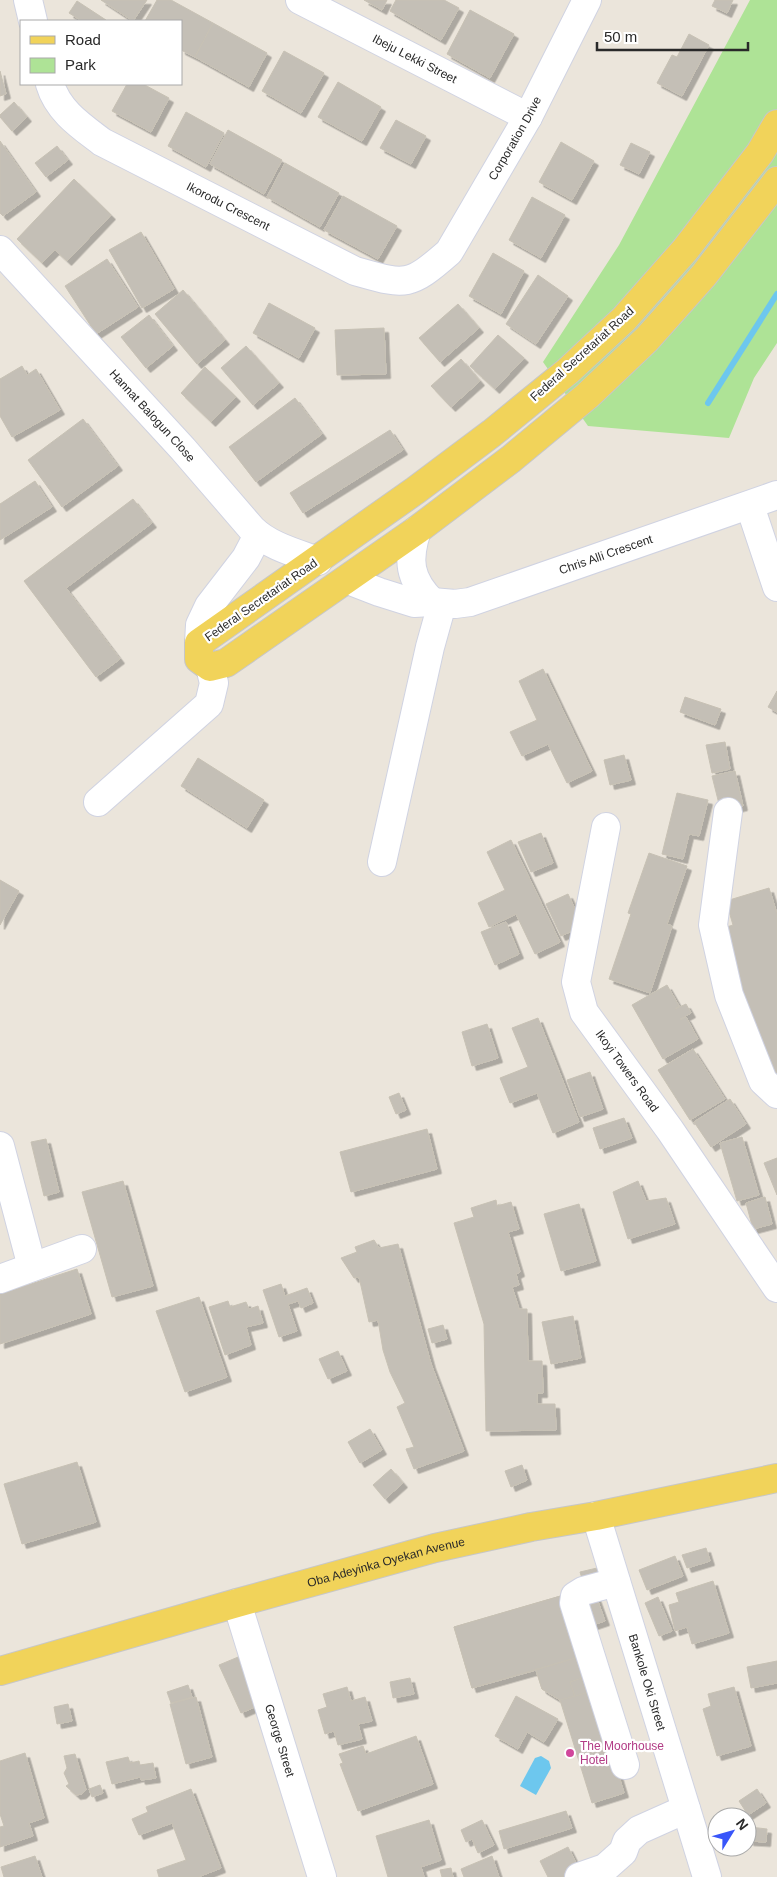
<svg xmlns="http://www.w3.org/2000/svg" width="777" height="1877" font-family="Arial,sans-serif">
<defs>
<filter id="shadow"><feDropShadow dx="4.5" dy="4.5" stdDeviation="0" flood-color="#0004"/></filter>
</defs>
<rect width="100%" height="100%" fill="#ebe5db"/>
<path fill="#aee396" d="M 750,0 L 777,0 L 777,343 L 754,378 L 729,438 L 588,426 L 543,362 L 619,245 Z"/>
<path fill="#6dc7ee" d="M 541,1756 L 549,1761 L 551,1768 L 536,1795 L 520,1786 L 535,1758 Z"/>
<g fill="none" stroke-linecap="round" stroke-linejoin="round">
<path stroke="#6dc7ee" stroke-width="6" d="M 708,403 L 777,294"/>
</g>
<g fill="#c4bfb6" stroke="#c7c1b4" filter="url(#shadow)">
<path d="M 101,0 L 147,0 L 133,21 Z"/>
<path d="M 157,0 L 171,0 L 213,23 L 195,57 L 181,50 L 181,21 L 145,21 Z"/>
<path d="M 364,0 L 387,0 L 382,10 Z"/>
<path d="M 396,0 L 444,0 L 459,8 L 441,40 L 390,11 Z"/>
<path d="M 715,0 L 733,0 L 727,13 L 712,6 Z"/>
<path d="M 77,1 L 106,20 L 105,21 L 82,21 L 69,13 Z"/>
<path d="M 470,10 L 514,34 L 490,78 L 447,54 Z"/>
<path d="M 213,23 L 267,53 L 249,87 L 195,57 Z"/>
<path d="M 689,34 L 709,45 L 682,96 L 657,83 L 672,55 L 677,57 Z"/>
<path d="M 284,51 L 324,73 L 301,113 L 262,91 Z"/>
<path d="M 0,71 L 6,94 L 0,96 Z"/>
<path d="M 338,82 L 381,107 L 362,141 L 318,117 Z"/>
<path d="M 127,84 L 143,84 L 169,98 L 151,132 L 112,111 Z"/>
<path d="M 14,102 L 27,117 L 12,131 L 0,117 L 0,115 Z"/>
<path d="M 186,112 L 224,133 L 206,167 L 168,146 Z"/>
<path d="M 396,120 L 426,136 L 411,164 L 380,148 Z"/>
<path d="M 228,130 L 282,160 L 264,194 L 210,164 Z"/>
<path d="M 0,141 L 36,192 L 3,216 L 0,213 Z"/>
<path d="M 561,142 L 594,161 L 572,200 L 539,182 Z"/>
<path d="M 631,143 L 650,152 L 639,174 L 620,165 Z"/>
<path d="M 57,146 L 68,160 L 46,177 L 35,163 Z"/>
<path d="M 285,163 L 339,193 L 320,227 L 267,197 Z"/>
<path d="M 74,179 L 111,215 L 67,261 L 55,250 L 42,263 L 17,239 Z"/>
<path d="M 343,196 L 397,226 L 378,259 L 324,230 Z"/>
<path d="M 532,197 L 565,215 L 541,258 L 509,240 Z"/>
<path d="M 141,232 L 174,289 L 142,308 L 109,250 Z"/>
<path d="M 493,253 L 524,271 L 501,314 L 469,296 Z"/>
<path d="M 107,259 L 138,307 L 96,334 L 65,286 Z"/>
<path d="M 538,275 L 568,296 L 536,344 L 506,324 Z"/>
<path d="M 183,290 L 225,340 L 197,364 L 155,314 Z"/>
<path d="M 269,303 L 315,328 L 299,358 L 253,333 Z"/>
<path d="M 458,304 L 479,328 L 440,362 L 419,338 Z"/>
<path d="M 149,315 L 173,346 L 146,368 L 121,337 Z"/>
<path d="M 384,328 L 386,374 L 337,375 L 335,330 Z"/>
<path d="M 498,335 L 524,358 L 495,389 L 470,366 Z"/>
<path d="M 246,346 L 279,383 L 253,405 L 221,368 Z"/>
<path d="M 461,359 L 480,381 L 451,407 L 431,386 Z"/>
<path d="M 22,366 L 27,375 L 36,369 L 60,410 L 12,437 L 0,416 L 0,379 Z"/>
<path d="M 205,367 L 236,397 L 211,422 L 181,393 Z"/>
<path d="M 295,398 L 322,434 L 256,482 L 229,447 Z"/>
<path d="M 83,419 L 118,466 L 62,507 L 28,460 Z"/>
<path d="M 390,430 L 403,450 L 303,513 L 290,493 Z"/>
<path d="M 35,481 L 52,507 L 0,540 L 0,504 Z"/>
<path d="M 133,499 L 152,523 L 66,588 L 120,659 L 96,677 L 24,581 Z"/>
<path d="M 543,669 L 592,771 L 567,783 L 548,744 L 522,756 L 510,732 L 537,720 L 519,681 Z"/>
<path d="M 777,691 L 777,712 L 768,707 Z"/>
<path d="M 685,697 L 721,709 L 715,725 L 680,712 Z"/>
<path d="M 725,742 L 730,769 L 712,773 L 706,745 Z"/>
<path d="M 624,755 L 631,780 L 610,785 L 604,760 Z"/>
<path d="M 198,758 L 264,800 L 247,828 L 181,786 Z"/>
<path d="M 735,771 L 743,806 L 721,812 L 712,776 Z"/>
<path d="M 677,793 L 708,800 L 699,836 L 689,834 L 683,859 L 662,854 Z"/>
<path d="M 541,833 L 553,863 L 531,872 L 518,842 Z"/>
<path d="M 511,840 L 560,942 L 535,954 L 516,914 L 489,927 L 478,903 L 505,890 L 487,852 Z"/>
<path d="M 649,853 L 687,866 L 667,924 L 672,926 L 650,993 L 609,979 L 631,914 L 628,913 Z"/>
<path d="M 0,880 L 19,891 L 0,925 Z"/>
<path d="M 769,888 L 777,914 L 777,1079 L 769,1082 L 720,929 L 733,925 L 726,901 Z"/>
<path d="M 568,894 L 583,926 L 561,936 L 546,904 Z"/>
<path d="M 506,922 L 519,954 L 495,965 L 481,932 Z"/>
<path d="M 667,985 L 679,1006 L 675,1009 L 686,1004 L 691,1013 L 680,1019 L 681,1020 L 686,1017 L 698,1039 L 663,1059 L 632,1005 Z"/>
<path d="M 538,1018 L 579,1122 L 553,1133 L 537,1093 L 510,1103 L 500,1078 L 528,1067 L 512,1028 Z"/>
<path d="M 487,1024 L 498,1058 L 472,1066 L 462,1032 Z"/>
<path d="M 693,1049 L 725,1099 L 690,1120 L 658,1070 Z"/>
<path d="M 590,1072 L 603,1109 L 580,1117 L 567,1080 Z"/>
<path d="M 399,1093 L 406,1110 L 396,1114 L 389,1097 Z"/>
<path d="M 730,1099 L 746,1124 L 711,1147 L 694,1122 Z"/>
<path d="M 624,1118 L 632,1138 L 600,1149 L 593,1128 Z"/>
<path d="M 427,1129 L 437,1169 L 351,1192 L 340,1152 Z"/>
<path d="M 742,1137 L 759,1195 L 737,1201 L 720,1143 Z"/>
<path d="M 46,1139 L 59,1192 L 44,1196 L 31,1142 Z"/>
<path d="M 777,1158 L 777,1195 L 764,1163 Z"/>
<path d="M 123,1181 L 153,1286 L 112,1297 L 82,1192 Z"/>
<path d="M 638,1181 L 646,1201 L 666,1198 L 675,1224 L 628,1239 L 613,1192 Z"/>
<path d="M 765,1197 L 772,1224 L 753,1229 L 746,1203 Z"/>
<path d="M 496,1200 L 497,1206 L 511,1202 L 519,1229 L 508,1232 L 520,1272 L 516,1274 L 519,1285 L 512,1287 L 519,1309 L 527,1309 L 528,1361 L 542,1361 L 543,1393 L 537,1393 L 537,1404 L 555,1404 L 556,1430 L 486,1431 L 484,1324 L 454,1223 L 474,1217 L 471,1208 Z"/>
<path d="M 579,1204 L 596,1261 L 561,1271 L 544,1214 Z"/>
<path d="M 374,1240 L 379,1248 L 398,1244 L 431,1364 L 464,1451 L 414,1469 L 406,1449 L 414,1447 L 397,1407 L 405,1403 L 390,1372 L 383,1350 L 378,1320 L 369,1322 L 359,1277 L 354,1278 L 341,1258 L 357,1252 L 355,1247 Z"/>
<path d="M 77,1269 L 91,1314 L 0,1344 L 0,1294 Z"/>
<path d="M 281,1284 L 285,1296 L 307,1288 L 313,1303 L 301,1308 L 298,1301 L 288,1304 L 297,1331 L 279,1337 L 263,1290 Z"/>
<path d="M 199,1297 L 227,1377 L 185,1392 L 156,1311 Z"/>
<path d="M 228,1301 L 230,1307 L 246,1302 L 249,1309 L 258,1306 L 263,1323 L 246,1327 L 251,1345 L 225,1355 L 209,1307 Z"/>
<path d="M 573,1316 L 581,1358 L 551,1364 L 542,1322 Z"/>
<path d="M 443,1325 L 447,1339 L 432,1343 L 428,1329 Z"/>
<path d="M 338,1351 L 347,1371 L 328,1379 L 319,1359 Z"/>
<path d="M 370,1429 L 382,1450 L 360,1463 L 348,1442 Z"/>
<path d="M 77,1462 L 96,1522 L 22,1544 L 4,1484 Z"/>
<path d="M 522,1465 L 527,1480 L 511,1487 L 505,1471 Z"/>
<path d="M 391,1469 L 403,1483 L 385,1499 L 373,1485 Z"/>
<path d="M 706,1548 L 710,1561 L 687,1568 L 682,1555 Z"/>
<path d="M 675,1556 L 683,1576 L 647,1590 L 639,1570 Z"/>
<path d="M 597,1568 L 601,1580 L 584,1585 L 580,1572 Z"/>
<path d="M 713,1581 L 729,1633 L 692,1644 L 687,1627 L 675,1631 L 669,1605 L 679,1602 L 676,1593 Z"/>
<path d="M 564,1595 L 624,1793 L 592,1803 L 560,1700 L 542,1689 L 536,1670 L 472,1688 L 454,1627 Z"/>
<path d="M 564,1595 L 582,1656 L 472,1688 L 454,1627 Z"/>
<path d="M 596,1596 L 605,1621 L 590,1626 L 582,1601 Z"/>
<path d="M 658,1597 L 672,1631 L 659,1636 L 645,1603 Z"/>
<path d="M 243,1655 L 264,1703 L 241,1713 L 219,1665 Z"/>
<path d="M 582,1656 L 588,1676 L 570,1682 L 575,1696 L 560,1700 L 542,1689 L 536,1670 Z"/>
<path d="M 777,1661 L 777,1683 L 751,1688 L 747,1667 Z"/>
<path d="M 588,1676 L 593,1691 L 575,1696 L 570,1682 Z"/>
<path d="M 410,1678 L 414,1694 L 393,1698 L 390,1682 Z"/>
<path d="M 188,1685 L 192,1697 L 171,1703 L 167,1692 Z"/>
<path d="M 347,1687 L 351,1701 L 365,1697 L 372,1721 L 358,1724 L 362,1739 L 338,1745 L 334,1731 L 325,1734 L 318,1710 L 327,1707 L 323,1694 Z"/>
<path d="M 734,1687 L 751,1746 L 717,1756 L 703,1709 L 711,1706 L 708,1694 Z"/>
<path d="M 516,1696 L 558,1719 L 544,1742 L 527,1732 L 518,1749 L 495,1736 Z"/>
<path d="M 196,1697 L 212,1757 L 186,1764 L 170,1704 Z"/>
<path d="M 68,1704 L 72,1721 L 57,1724 L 54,1707 Z"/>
<path d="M 416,1736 L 433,1784 L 358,1811 L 340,1764 L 343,1763 L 339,1754 L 363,1746 L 366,1754 Z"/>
<path d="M 25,1753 L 44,1818 L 29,1823 L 33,1836 L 0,1847 L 0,1827 L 4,1826 L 0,1814 L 0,1761 Z"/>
<path d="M 75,1754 L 86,1790 L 82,1794 L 76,1795 L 66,1786 L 69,1784 L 64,1773 L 67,1768 L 64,1756 Z"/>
<path d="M 128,1757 L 130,1763 L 139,1761 L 140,1765 L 153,1763 L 156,1778 L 141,1780 L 140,1777 L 112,1784 L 106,1762 Z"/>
<path d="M 100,1785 L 103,1793 L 92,1797 L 89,1789 Z"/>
<path d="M 191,1789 L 221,1868 L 198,1877 L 159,1877 L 157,1870 L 186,1860 L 172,1823 L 139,1835 L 132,1819 L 148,1812 L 146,1807 Z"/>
<path d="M 757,1789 L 766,1803 L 748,1815 L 739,1801 Z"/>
<path d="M 566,1811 L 572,1828 L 504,1849 L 499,1831 Z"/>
<path d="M 429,1820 L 441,1860 L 421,1867 L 424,1877 L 388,1877 L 376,1836 Z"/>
<path d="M 482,1820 L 494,1845 L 478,1853 L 472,1839 L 466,1842 L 461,1830 Z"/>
<path d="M 750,1827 L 767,1829 L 766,1842 L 749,1841 Z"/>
<path d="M 568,1847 L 579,1869 L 561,1877 L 548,1877 L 540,1861 Z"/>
<path d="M 35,1856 L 42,1877 L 4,1877 L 1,1867 Z"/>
<path d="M 492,1856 L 499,1877 L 464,1877 L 461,1869 Z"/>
<path d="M 451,1868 L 453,1877 L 442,1877 L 440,1870 Z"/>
</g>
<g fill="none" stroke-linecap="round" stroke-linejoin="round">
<g stroke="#d0d3e2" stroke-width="30">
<g id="minor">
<path d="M 28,0 L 33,21"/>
<path id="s1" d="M 300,0 L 528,117"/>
<path id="s2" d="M 50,84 C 58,111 81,126 102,142 L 355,271 C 405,285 408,288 449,252 L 528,117 L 587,0"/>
<path id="s3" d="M 0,250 L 183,449 L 252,529 C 269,546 296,553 318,561"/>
<path d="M 750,506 L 777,587"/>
<path d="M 417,530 C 407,560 409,579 432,602"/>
<path id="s4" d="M 348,580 L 379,592 L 414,603 L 432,602 L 455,604 L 470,602 L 777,495"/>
<path d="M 199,643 L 200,625 L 209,606 L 246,558 L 258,535"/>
<path d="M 98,802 L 209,704 L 214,683 L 210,667"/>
<path d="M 728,812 L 713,925 L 729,995 L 763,1081 L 777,1094"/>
<path id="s5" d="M 606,827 L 576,982 L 584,1012 L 670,1130 L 777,1288"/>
<path d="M 382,862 L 430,647 L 442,604"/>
<path d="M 0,1146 L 32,1267"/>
<path d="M 0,1279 L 82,1249"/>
<path id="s6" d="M 596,1516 L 707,1877"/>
<path d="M 616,1582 L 583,1591 L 575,1596 L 574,1603 L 625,1765"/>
<path id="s7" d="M 237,1603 L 322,1877"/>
<path d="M 579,1877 L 605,1868 L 623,1852 L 627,1841 L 639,1830 L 686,1809"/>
</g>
</g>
<g stroke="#c7c7c7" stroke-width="30">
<g id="major">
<path d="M 777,124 L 760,153 L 685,250 L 624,319 L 568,371 L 492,433 L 416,490 L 199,643 L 199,659 L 210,667 L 226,663 L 417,530 L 511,459 L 587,396 L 647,339 L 704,275 L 777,181"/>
<path id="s8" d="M 0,1671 L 237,1603 L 435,1548 L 531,1527 L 596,1516 L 777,1478"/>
</g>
</g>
<use href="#minor" stroke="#fff" stroke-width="28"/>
<use href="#major" stroke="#f1d35a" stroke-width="28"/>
</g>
<circle fill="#d1479c" stroke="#fff" stroke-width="2" cx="570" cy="1753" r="5"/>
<g text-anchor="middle" stroke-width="4.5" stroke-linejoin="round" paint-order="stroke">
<g font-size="12" fill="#292929" stroke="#fff">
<text dy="4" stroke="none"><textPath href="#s1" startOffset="129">Ibeju Lekki Street</textPath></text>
<text dy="4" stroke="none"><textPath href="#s2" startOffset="599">Corporation Drive</textPath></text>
<text dy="4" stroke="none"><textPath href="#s2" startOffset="221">Ikorodu Crescent</textPath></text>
<text transform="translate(582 354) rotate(-42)" y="4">Federal Secretariat Road</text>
<text dy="4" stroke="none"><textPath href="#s3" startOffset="225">Hannat Balogun Close</textPath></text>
<text dy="4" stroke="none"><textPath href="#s4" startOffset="270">Chris Alli Crescent</textPath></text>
<text transform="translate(261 600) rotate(-35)" y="4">Federal Secretariat Road</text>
<text dy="4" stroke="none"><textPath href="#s5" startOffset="262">Ikoyi Towers Road</textPath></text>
<text dy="4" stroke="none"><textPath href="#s8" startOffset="401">Oba Adeyinka Oyekan Avenue</textPath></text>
<text dy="4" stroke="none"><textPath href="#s6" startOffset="174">Bankole Oki Street</textPath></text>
<text dy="4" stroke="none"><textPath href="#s7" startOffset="144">George Street</textPath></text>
</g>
<g font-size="12" fill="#b23c85" stroke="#fff" text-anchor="start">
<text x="580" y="1750">The Moorhouse<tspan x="580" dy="14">Hotel</tspan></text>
</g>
</g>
<rect x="20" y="20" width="162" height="65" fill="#ffffff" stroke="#a9a9a9"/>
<rect x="30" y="36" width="25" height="8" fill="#f1d35a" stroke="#a9a9a9"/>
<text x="65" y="45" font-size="15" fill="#292929">Road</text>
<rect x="30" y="58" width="25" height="15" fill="#aee396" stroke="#a9a9a9"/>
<text x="65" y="70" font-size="15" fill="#292929">Park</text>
<g transform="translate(732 1832) rotate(53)"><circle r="24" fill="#ffffff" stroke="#a9a9a9"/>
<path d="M0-4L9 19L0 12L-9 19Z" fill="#3956fa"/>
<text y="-8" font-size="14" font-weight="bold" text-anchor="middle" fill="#292929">N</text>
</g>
<path d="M597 42v8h151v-8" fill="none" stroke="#292929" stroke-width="2.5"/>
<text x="604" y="42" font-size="15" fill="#292929" stroke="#ffffff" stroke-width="4" paint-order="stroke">50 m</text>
</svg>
